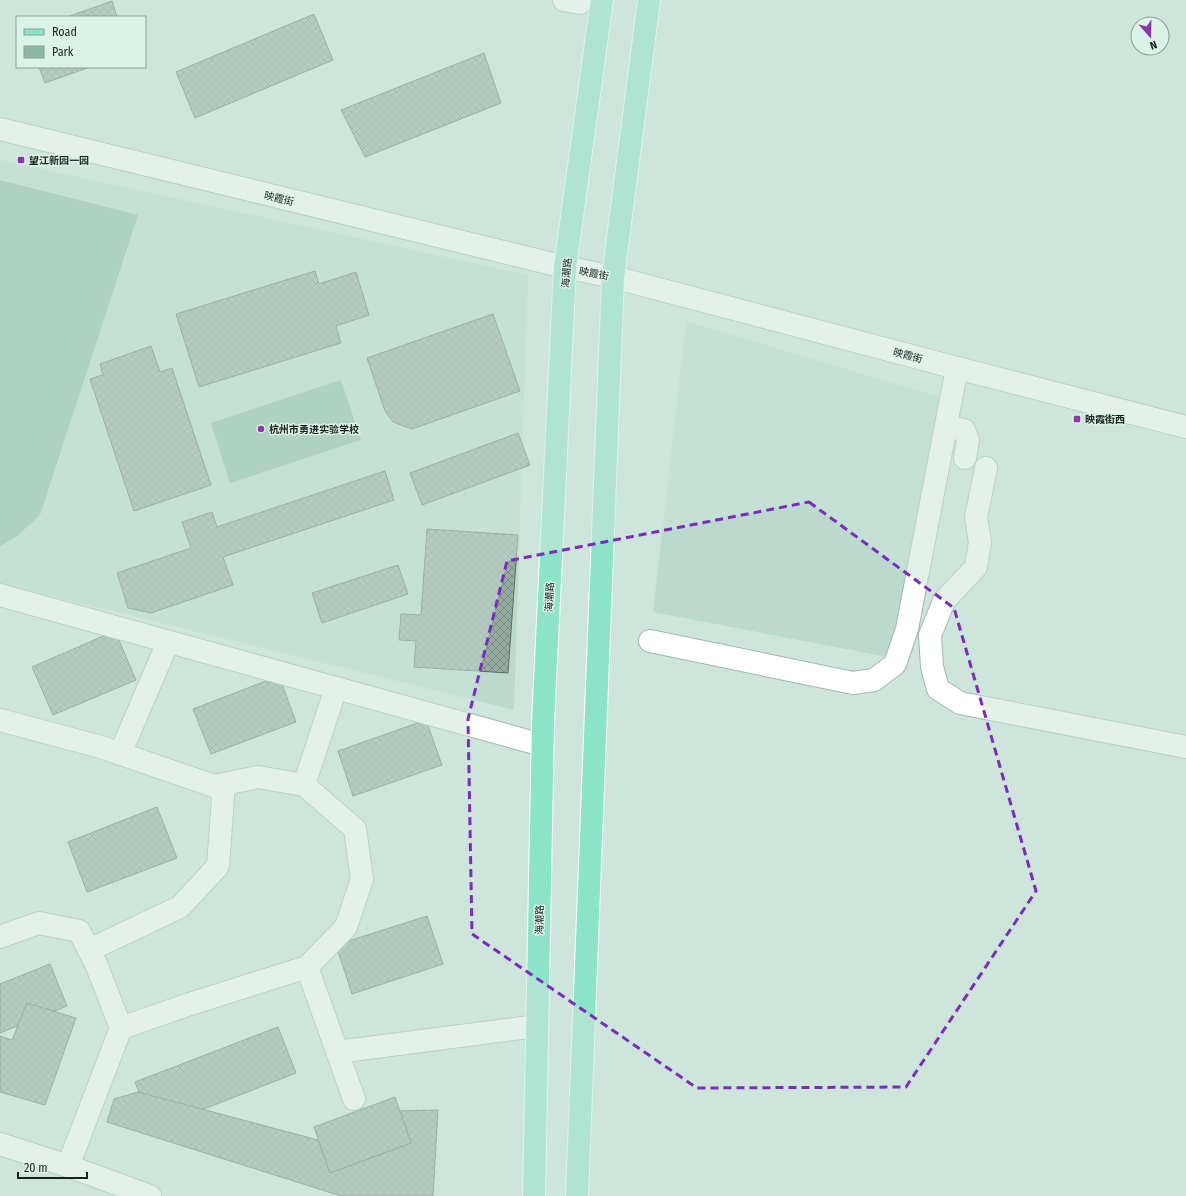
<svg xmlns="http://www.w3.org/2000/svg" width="1186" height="1196" font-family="'Fira Sans Condensed','Noto Sans SC',sans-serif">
<defs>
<pattern id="building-cross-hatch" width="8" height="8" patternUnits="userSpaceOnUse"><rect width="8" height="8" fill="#96aba2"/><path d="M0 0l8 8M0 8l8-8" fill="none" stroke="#7a8b83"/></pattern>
</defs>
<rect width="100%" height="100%" fill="#cee5db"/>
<g fill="#bbdacd">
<path d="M 0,160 L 528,275 L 514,710 L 0,583 Z"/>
<path d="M 686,321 L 939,397 L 898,659 L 653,612 Z"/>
</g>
<g fill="#89b8a5">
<path d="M 0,180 L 138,215 L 40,515 L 16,537 L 0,546 Z"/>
<path d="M 341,380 L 361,440 L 230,483 L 211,423 Z"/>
</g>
<g fill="url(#building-cross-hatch)" stroke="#5a6e66">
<path d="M 112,1 L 117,17 L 67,17 Z"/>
<path d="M 314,14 L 333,60 L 195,118 L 176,72 Z"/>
<path d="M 484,53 L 501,103 L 365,157 L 341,110 Z"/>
<path d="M 39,67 L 90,67 L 45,83 Z"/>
<path d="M 315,271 L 319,284 L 356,272 L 369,315 L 336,326 L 341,343 L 199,387 L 176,314 Z"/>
<path d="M 493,314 L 520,391 L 412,429 L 393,422 L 385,411 L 367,358 Z"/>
<path d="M 151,346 L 160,372 L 172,368 L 211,485 L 134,511 L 90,379 L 103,375 L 100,364 Z"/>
<path d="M 518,433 L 530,465 L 422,505 L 410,473 Z"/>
<path d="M 385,471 L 394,500 L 223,557 L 233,585 L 151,613 L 128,608 L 117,573 L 191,548 L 182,522 L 212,512 L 217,527 Z"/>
<path d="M 427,529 L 518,535 L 508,673 L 414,667 L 416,641 L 399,640 L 401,614 L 421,615 Z"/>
<path d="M 398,565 L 408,594 L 322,623 L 312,593 Z"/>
<path d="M 115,631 L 136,680 L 53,715 L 32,667 Z"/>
<path d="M 279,676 L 296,722 L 211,754 L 193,709 Z"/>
<path d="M 426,720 L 442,765 L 353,796 L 338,751 Z"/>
<path d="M 157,807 L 177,858 L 87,892 L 68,842 Z"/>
<path d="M 427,916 L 443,964 L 352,994 L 336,945 Z"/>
<path d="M 50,964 L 67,1006 L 0,1033 L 0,984 Z"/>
<path d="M 27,1003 L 76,1018 L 45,1105 L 0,1092 L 0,1036 L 12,1040 Z"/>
<path d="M 278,1027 L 296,1073 L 153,1129 L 135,1082 Z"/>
<path d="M 138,1092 L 318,1140 L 330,1173 L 411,1143 L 400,1111 L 438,1110 L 433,1196 L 341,1196 L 107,1122 L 114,1099 Z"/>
<path d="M 395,1097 L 411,1143 L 330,1173 L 314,1127 Z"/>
</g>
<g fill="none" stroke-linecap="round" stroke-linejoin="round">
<g stroke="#a1b7ad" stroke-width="24">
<g id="minor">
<path d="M 564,0 L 580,3"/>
<path d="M 0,129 L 565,267 L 613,277 L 957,368 L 1186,427"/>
<path d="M 946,426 L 964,430 L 968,440 L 965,458"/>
<path d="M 986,468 L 976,517 L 980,542 L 976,567 L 944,601 L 930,635 L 932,667 L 938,689 L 960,703 L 1186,747"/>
<path d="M 0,595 L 542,745"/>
<path d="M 650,641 L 853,683 L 874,680 L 895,664 L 907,629 L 957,368"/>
<path d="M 0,720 L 101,747 L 214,786 L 258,777 L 304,785 L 355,829 L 362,879 L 346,927 L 307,967 L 190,1004 L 121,1028 L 68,1166"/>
<path d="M 120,754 L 168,642"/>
<path d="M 304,785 L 336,688"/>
<path d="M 0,937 L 39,923 L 79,931 L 96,964 L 121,1028"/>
<path d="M 89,950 L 180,907 L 218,866 L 224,784"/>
<path d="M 307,967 L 354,1099"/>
<path d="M 337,1052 L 537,1026"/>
<path d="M 0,1144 L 68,1166 L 150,1196"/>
</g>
</g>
<g stroke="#fff" stroke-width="24">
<g id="major">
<path d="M 534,1196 L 543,723 L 565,267 L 602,0"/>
<path d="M 577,1196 L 613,277 L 649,0"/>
</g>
</g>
<use href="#minor" stroke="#fff" stroke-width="22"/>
<use href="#major" stroke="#8be3c8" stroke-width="22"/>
</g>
<path d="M0 0H1186V1196H0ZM 809,502 L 954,608 L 1036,891 L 906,1087 L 697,1088 L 472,934 L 468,719 L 507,561 Z" fill="#cee5db" fill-opacity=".55" fill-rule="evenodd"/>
<path fill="none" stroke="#7b2cbf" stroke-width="3" stroke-dasharray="8 5" stroke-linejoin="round" d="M 809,502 L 954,608 L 1036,891 L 906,1087 L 697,1088 L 472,934 L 468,719 L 507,561 Z"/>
<g fill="#8d38a6" stroke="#dbf2e8" stroke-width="1.5">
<rect x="17" y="156" width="8" height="8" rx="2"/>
<rect x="1073" y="415" width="8" height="8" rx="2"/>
<circle cx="261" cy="429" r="4"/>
</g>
<g text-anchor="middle" stroke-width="3" stroke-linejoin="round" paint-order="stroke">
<g font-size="10" font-weight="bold" fill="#1b231f" stroke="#dbf2e8" text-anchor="start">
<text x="29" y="164">望江新园一园</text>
<text x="1085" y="423">映霞街西</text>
<text x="269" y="433">杭州市勇进实验学校</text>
</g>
<g font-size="10" fill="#1b231f" stroke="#dbf2e8">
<text transform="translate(279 198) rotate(14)" y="4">映霞街</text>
<text transform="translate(566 273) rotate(-85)" y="4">海潮路</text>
<text transform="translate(594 273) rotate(11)" y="4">映霞街</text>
<text transform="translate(908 355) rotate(15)" y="4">映霞街</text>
<text transform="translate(549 597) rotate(-87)" y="4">海潮路</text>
<text transform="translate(539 920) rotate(-89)" y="4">海潮路</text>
</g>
</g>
<rect x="16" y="16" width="130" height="52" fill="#dbf2e8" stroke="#8e9f98"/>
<rect x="24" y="29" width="20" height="6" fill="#8be3c8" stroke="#8e9f98"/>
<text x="52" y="36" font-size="12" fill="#1b231f">Road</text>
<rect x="24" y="46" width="20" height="12" fill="#89b8a5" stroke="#8e9f98"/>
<text x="52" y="56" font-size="12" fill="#1b231f">Park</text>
<g transform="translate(1150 36) rotate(160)"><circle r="19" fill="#dbf2e8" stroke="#8e9f98"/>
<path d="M0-3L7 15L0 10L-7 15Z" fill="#8d38a6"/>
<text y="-6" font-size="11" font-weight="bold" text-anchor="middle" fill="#1b231f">N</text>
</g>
<path d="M18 1172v6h69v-6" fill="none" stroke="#1b231f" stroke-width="2"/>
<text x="24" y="1172" font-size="12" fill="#1b231f" stroke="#dbf2e8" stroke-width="3" paint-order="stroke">20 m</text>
</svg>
